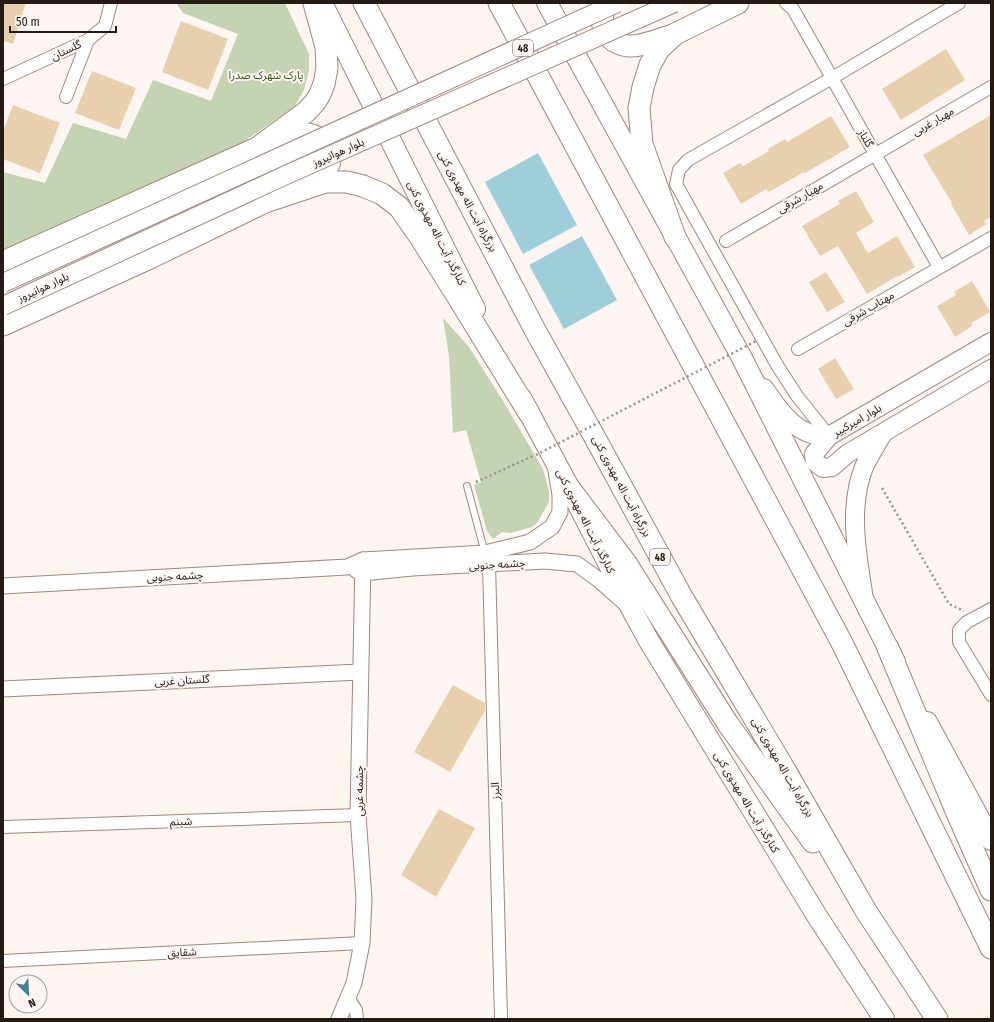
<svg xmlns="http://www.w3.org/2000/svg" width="994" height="1022" font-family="'Fira Sans Condensed','Noto Sans Arabic',sans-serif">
<rect width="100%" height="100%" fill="#fcf5f2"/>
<g fill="#c4d3b2">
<path d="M 176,3 L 285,3 L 309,54 L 309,70 L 304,90 L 295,106 L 235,148 L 3,252 L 3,172 L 45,183 L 73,123 L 126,139 L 153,80 L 211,101 L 238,34 L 183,13 Z"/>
<path d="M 443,318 L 469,347 L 505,404 L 543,469 L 549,491 L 549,502 L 537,523 L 532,527 L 511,533 L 502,532 L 493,539 L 487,531 L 474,485 L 481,482 L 466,430 L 453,433 L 449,356 Z"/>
</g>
<g fill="#9fcedb">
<path d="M 538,153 L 577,225 L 523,254 L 485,182 Z"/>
<path d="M 582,236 L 617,300 L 564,329 L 529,265 Z"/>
</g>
<g fill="#e8d0ae">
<path d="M 3,3 L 26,3 L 13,44 L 3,41 Z"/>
<path d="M 181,21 L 228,39 L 208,90 L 162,72 Z"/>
<path d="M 946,49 L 965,80 L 901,120 L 882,89 Z"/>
<path d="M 92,71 L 136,88 L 119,130 L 75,113 Z"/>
<path d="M 13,105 L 60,123 L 40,173 L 3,159 L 3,131 Z"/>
<path d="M 991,115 L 991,217 L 984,221 L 986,224 L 969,235 L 951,204 L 952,203 L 923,155 Z"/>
<path d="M 831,116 L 850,147 L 805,173 L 804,172 L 769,192 L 766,189 L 741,204 L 723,173 L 740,163 L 743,166 L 769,151 L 768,149 L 785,139 L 787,142 Z"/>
<path d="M 856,191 L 874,222 L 856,233 L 868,253 L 897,236 L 915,267 L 898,277 L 897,276 L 867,294 L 838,246 L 820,256 L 802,226 L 840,204 L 838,201 Z"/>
<path d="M 826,272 L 845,302 L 827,312 L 809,282 Z"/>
<path d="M 972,281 L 990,312 L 971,323 L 972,326 L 955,337 L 937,306 L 956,295 L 954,292 Z"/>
<path d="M 835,358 L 854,389 L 836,399 L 818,369 Z"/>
<path d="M 453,685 L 485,703 L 485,711 L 450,772 L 414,752 Z"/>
<path d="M 439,809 L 475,828 L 436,897 L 401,875 Z"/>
</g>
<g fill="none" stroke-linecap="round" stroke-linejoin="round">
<g stroke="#a4857a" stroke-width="8">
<path id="service" d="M 467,486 L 485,553"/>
</g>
<g stroke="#a4857a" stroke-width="14">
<g id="minor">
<path d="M 786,3 L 793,9 L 939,267"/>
<path d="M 3,79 L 88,40 L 105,26 L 111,3"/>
<path d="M 66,97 L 88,40"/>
<path d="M 726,241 L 991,87"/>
<path d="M 798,349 L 991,238"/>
<path d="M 829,436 L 797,396 L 777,365 L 676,184 L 679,170 L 688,160 L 832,78 L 959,3"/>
<path d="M 489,564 L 501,1019"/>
<path d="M 991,609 L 967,622 L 959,630 L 959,642 L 991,695"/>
<path d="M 3,827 L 358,815"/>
<path d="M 3,961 L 362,943"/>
<path d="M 348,998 L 356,1010 L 357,1019"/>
</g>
</g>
<g stroke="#a4857a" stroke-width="17">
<g id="tertiary">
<path d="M 356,570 L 363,573 L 412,568 L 545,561 L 577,564 L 599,580 L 626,604"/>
<path d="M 3,586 L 347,567 L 363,560 L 485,553 L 530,542 L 552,527 L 560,512 L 560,495 L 556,471"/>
<path d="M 3,689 L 360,672"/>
<path d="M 339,1019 L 354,983 L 362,943 L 364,899 L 358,815 L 363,560"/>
</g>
</g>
<g stroke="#a4857a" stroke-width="20">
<g id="secondary">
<path d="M 764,388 C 780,411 797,438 829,436 L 991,342"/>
<path d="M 829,436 L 814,454 L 815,462 L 823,468 L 832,467 L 847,454 L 991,369"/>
<path d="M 863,593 C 857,553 848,507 864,467 C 869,456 876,445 882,435"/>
</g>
</g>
<g stroke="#a4857a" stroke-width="22">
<g id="primary">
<path d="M 322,3 L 475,309"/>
<path d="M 547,3 L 742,358 L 895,662"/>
<path d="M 521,398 L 570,489 L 632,610 L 649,641 L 817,916 L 884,1019"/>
<path d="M 927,722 L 991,840"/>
</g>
</g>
<g stroke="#a4857a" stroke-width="23">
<g id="trunk">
<path d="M 364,3 L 535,330 L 599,445 L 682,597 L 785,770 L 866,911 L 937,1019"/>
<path d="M 499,3 L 842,643 L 991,948"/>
<path d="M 609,3 C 594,21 606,44 629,46 C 641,47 659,39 671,36"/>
<path d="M 274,142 C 285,139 296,134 307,134 C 323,136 337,154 327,168 C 322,175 311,179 303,183"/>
<path d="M 675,237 L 642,144 L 639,108 L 643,87 L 650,65 L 659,49 L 675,34 L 738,3"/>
<path d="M 3,262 L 257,148 L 306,112 L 316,101 L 320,94 L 324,84 L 327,68 L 326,47 L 314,3"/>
<path d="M 3,325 L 150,258 L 265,202 L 325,182 L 347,182 L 363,186 L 382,194 L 399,207 L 420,237 L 459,299 L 529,413"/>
<path d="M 570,489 L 626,563 L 728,724 L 813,842"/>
<path d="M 888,648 L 957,813 L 991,890"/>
</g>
</g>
<g stroke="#9c9390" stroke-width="2.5" stroke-dasharray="2 3" stroke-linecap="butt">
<path d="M 476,482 L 533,456"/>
<path d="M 882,488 L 949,604 L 964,611"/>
</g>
<use href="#service" stroke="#fff" stroke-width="6"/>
<use href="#minor" stroke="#fff" stroke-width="12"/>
<use href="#tertiary" stroke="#fff" stroke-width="15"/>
<use href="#secondary" stroke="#fff" stroke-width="18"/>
<use href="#primary" stroke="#fff" stroke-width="20"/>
<use href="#trunk" stroke="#fff" stroke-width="21"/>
<g stroke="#a4857a" stroke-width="20" stroke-linecap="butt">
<g id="secondary-bridge">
<path d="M 3,283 L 617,3"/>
<path d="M 3,306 L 286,175 L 674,3"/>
</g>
</g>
<path stroke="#9c9390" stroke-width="2.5" stroke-dasharray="2 3" stroke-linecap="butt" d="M 536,455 L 758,340"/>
<use href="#secondary-bridge" stroke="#fff" stroke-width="18"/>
</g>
<g text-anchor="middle" stroke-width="4" stroke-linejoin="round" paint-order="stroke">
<g fill="#fcf5f2" stroke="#665c58" stroke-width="1">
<rect x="513" y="40" width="20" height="16" rx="3"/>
<rect x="650" y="549" width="20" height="16" rx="3"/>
</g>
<g font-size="10" font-weight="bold" fill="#261a16">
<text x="523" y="52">48</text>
<text x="660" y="561">48</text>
</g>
<g font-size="11" fill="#261a16" stroke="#fcf5f2">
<text transform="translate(66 50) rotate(-25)" y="4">گلستان</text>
<text transform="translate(933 121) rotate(-30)" y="4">مهیار غربی</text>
<text transform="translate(866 138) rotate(60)" y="4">گلناز</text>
<text transform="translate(338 152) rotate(-24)" y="4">بلوار هوانیروز</text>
<text transform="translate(800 197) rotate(-30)" y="4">مهیار شرقی</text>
<text transform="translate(468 201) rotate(62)" y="4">بزرگراه آیت اله مهدوی کنی</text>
<text transform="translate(437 233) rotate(63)" y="4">کنارگذر آیت اله مهدوی کنی</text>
<text transform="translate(43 287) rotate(-25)" y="4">بلوار هوانیروز</text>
<text transform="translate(868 308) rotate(-30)" y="4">مهتاب شرقی</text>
<text transform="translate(857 420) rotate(-30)" y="4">بلوار امیرکبیر</text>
<text transform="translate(622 486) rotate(62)" y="4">بزرگراه آیت اله مهدوی کنی</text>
<text transform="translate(586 521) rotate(63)" y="4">کنارگذر آیت اله مهدوی کنی</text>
<text transform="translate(497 564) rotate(-3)" y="4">چشمه جنوبی</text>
<text transform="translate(175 576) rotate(-3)" y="4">چشمه جنوبی</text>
<text transform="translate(182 680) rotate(-3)" y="4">گلستان غربی</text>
<text transform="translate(783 767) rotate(60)" y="4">بزرگراه آیت اله مهدوی کنی</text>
<text transform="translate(359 791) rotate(-90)" y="4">چشمه غربی</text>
<text transform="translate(495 791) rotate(-92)" y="4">البرز</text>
<text transform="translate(747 802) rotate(59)" y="4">کنارگذر آیت اله مهدوی کنی</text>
<text transform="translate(181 821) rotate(-2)" y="4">شبنم</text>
<text transform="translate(182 952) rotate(-3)" y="4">شقایق</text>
</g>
<g font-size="11" fill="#425722" stroke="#fcf5f2">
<text x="266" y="79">پارک شهرک صدرا</text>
</g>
</g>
<rect width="994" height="1022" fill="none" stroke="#261a16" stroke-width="8"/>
<g transform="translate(28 994) rotate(156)"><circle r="19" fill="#fcf5f2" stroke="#a69d9a"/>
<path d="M0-3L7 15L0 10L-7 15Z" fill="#438096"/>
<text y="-6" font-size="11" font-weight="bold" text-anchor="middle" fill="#261a16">N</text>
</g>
<path d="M10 26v6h106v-6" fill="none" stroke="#261a16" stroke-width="2"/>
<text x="16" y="26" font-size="12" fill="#261a16" stroke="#fcf5f2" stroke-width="3" paint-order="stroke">50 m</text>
</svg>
